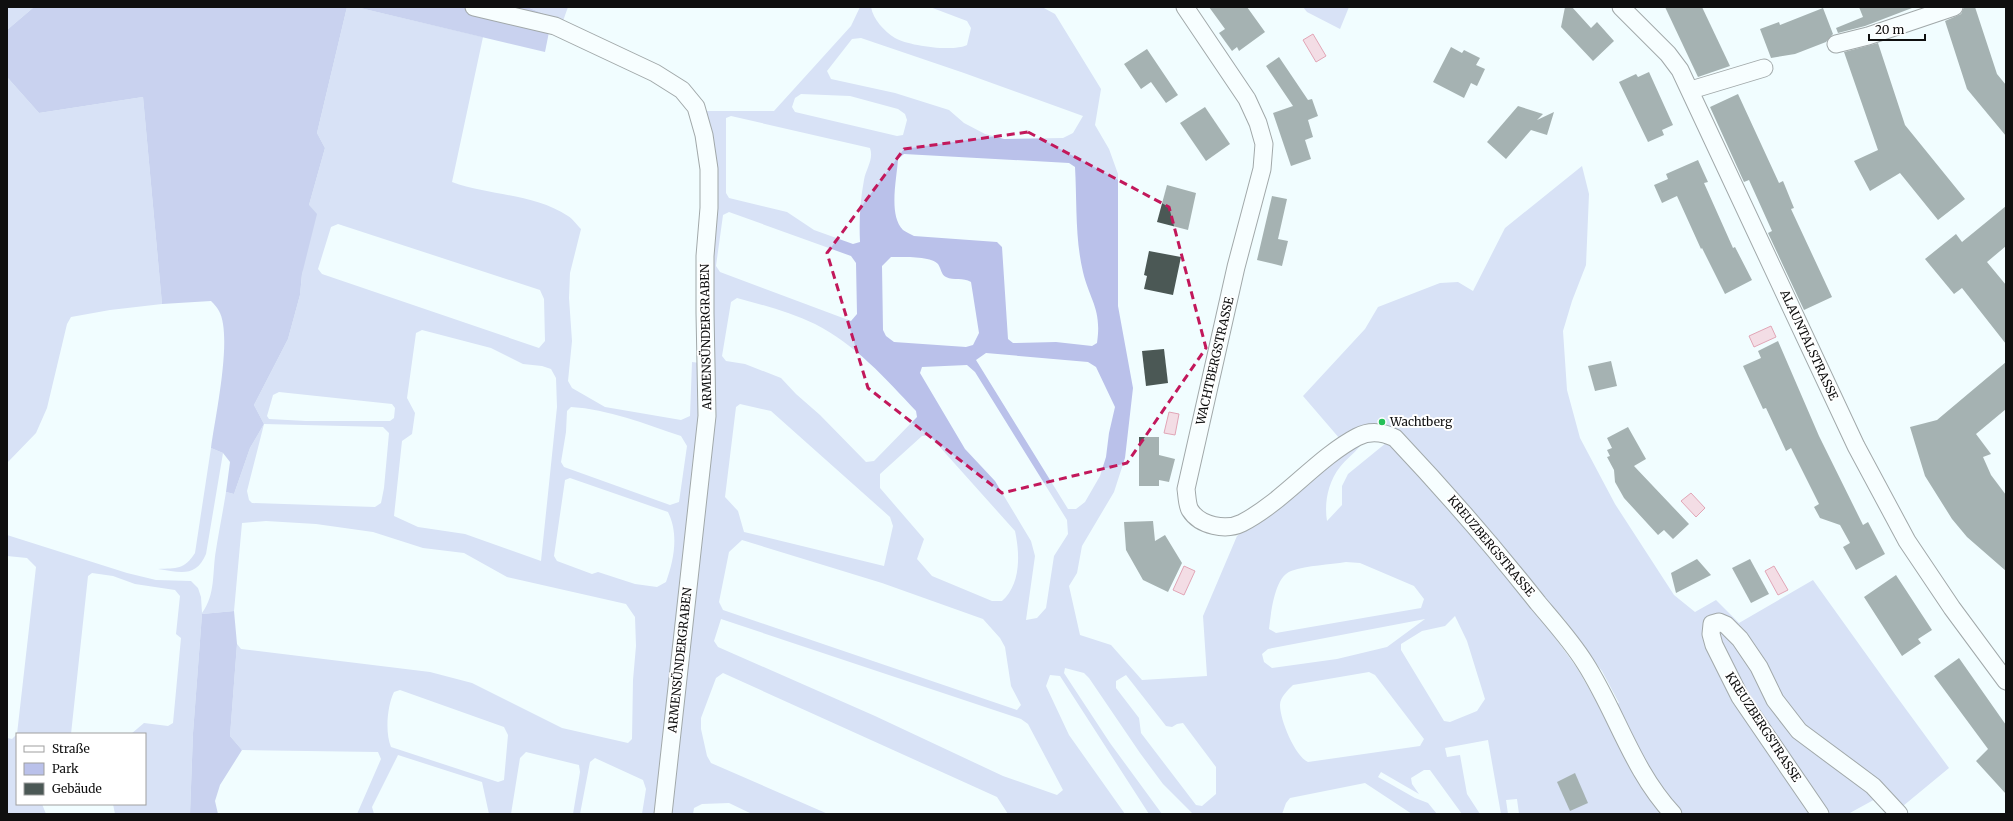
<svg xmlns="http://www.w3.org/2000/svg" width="2013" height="821" font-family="Merriweather,serif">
<rect width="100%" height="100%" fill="#f1fdff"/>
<g fill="#bac1ea" fill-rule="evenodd">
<path d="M 7,7 L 34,7 L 7,30 Z"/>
<path d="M 347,7 L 356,7 L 483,37 L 452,182 C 490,196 533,193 568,216 C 573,219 577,225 581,229 L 570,273 L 569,298 L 572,341 L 568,381 L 572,388 L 605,407 L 681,420 L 690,416 L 692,362 L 700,363 L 701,417 L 658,814 L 642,814 L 646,789 L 643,780 L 595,758 L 590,762 L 580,814 L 573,814 L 580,772 L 579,765 L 526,752 L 520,758 L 511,814 L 489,814 L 482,782 L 398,755 L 372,807 L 374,814 L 357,814 L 381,759 L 378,752 L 242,750 L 230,736 L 237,644 L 241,649 L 430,672 L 472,683 L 562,728 L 628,743 L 632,739 L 633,680 L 636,646 L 635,617 L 626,604 L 507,577 L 464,553 L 423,548 L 373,532 L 316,524 L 266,521 L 242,523 L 234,611 L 202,614 L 193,733 L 190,814 L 115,814 L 113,804 L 145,804 L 145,734 L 131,734 L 144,723 L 168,726 L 173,723 L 181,638 L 176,634 L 180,596 L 175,590 L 135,584 L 113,576 L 92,573 L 88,576 L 71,734 L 17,734 L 36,567 L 27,558 L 7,556 L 7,535 L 127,573 L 156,580 L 191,581 L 198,588 L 201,597 L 202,613 C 216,594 212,572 216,550 C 219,531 223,511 226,492 L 234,494 L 250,448 L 264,424 L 254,405 L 288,339 L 300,295 L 309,205 L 325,148 L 317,133 ZM 338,224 L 540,290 L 544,299 L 545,341 L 539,348 L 322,274 L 318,269 L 331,227 ZM 422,330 L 491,348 L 523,364 L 542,366 L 551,369 L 556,378 L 557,407 L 541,561 L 465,534 L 418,527 L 394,516 L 402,441 L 412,434 L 415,413 L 407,398 L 416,333 ZM 279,392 L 392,404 L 395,408 L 394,418 L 390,421 L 306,421 L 269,419 L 267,416 L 273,395 ZM 571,407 C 608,409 645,424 681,436 L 687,446 L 679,502 L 670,505 L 564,467 L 561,462 L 566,432 L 567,411 ZM 264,424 L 383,427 L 389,433 L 384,488 L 381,503 L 375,507 L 252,503 L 249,500 L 247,491 ZM 570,478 L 668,512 C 679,534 674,560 666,582 L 657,587 L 635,584 L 598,572 L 592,574 L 557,561 L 554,556 L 565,480 ZM 400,690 L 504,727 L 508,735 L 504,780 L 498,782 L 391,747 C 385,733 387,706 394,692 Z"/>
<path d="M 527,7 L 568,7 L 563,21 Z"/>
<path d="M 860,7 L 871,7 C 873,19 884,31 895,38 C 909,46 953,52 967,45 L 971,28 L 967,21 L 930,7 L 1042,7 L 1055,14 L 1101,89 L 1095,125 L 1109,149 L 1118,174 L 1118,306 L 1133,388 L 1125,458 L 1114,492 L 1082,546 L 1077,573 L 1069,586 L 1080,635 L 1111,645 L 1142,680 L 1207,676 L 1203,616 L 1237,536 L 1303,484 L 1357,446 L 1360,446 C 1354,454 1346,459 1340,467 C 1328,482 1324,503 1327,521 L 1342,505 L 1342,486 L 1348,474 L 1386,443 L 1393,443 L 1533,607 L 1577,668 L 1602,711 L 1619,703 L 1602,671 L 1574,636 L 1565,620 L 1381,425 C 1361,423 1355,428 1340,439 L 1303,396 L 1365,329 L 1378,307 L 1440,283 L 1458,282 L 1473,291 L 1505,228 L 1582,166 L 1589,194 L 1586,265 L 1572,301 L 1563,331 L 1567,390 L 1580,438 L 1615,504 L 1674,595 L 1695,612 L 1716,600 L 1739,623 L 1813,580 L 1894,693 L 1949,768 L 1903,806 L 1890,791 L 1848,814 L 1519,814 L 1517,799 L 1506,800 L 1508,814 L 1501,814 L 1488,740 L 1445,748 L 1447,757 L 1460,755 L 1467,794 L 1480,814 L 1462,814 L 1430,770 L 1424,770 L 1411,778 L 1412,784 L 1419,794 L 1381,772 L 1378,777 L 1415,798 L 1428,803 L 1437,814 L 1412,814 L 1365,783 L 1290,798 L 1286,803 L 1282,814 L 1193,814 L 1163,784 L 1140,753 L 1089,678 L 1084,673 L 1065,668 L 1064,673 L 1110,743 L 1162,814 L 1149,814 L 1060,676 L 1050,675 L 1046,686 L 1069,735 L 1125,814 L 1008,814 L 997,797 L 723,673 L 716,678 L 701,718 L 701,729 L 707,756 L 711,763 L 828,814 L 752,814 L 729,803 L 702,804 L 694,808 L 693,814 L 668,814 L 698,530 L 703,111 L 774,111 L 851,26 ZM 861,38 L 964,73 L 1083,116 L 1073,133 L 1063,138 L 1004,139 L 985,134 L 964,123 L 949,110 L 895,93 L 831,79 L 827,71 L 852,39 ZM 801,94 L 850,96 L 898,109 L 905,114 L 907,120 L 903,135 L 897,136 L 795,112 L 792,107 L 795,98 ZM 731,116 L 870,148 C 874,159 866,169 864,180 C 860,201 859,221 860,242 L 853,244 L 814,230 L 787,212 L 729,198 L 726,193 L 726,118 ZM 904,154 L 1069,163 L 1075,167 C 1077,201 1075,239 1083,272 C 1090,301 1102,309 1097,343 L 1092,346 L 1056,342 L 1013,343 L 1008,339 L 1002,247 L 997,242 L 914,236 C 910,234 906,232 903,230 C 888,215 897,178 898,159 ZM 729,212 L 851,256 L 856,263 L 857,314 L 851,321 L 720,272 L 716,266 L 723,215 ZM 891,257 C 901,257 932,256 938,264 C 941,268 941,275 946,277 C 954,281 963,277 971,282 L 979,333 L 973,345 L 966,347 L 894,342 L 886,336 L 883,330 L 882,266 ZM 737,298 C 763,305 790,312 815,324 C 855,344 885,378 916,411 L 917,417 L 874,461 L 866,462 L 820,415 L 796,394 L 781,378 L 745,364 L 726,361 L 722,356 L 731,302 ZM 986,353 L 1088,362 L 1096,367 L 1115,407 L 1109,433 L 1106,457 L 1100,476 L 1085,502 L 1076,509 L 1068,509 L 976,360 ZM 967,365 L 975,372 L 1067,520 L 1068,534 L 1054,556 L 1046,608 L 1037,618 L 1026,620 L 1035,556 L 1031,541 L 995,481 L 965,449 L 920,373 L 922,367 ZM 740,404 L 771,411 L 890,517 L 893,526 L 884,566 L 744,532 L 738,511 L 725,497 L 736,407 ZM 922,436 L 930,436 L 1015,531 C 1020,554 1021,584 1002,601 L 992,601 L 932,576 L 917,559 L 924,539 L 880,488 L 880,474 ZM 742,540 L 882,583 L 983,619 L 1000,638 L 1005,647 L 1011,686 L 1021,705 L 1017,710 L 723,610 L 719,602 L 729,552 ZM 1346,562 L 1360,563 L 1414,586 L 1424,599 L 1421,608 L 1276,633 L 1269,629 C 1271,614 1274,577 1291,571 C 1308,565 1329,565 1346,562 ZM 1455,616 L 1467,641 L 1485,699 L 1477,711 L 1450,722 L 1444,721 L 1401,650 L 1401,644 L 1422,631 L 1445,626 ZM 721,619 L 1021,719 L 1028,724 L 1063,790 L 1057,795 L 1003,776 L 875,716 L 718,647 L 714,641 ZM 1425,619 L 1387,647 L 1337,659 L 1272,668 L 1264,662 L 1262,654 L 1268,649 ZM 1369,672 L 1375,675 L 1424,739 L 1420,746 L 1308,762 C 1295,756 1280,720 1280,705 C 1280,697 1288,690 1293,685 ZM 1126,675 L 1166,726 L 1172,727 L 1177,724 L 1183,723 L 1216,767 L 1216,794 L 1202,806 L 1196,805 L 1141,733 L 1139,718 L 1116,688 L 1116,681 Z"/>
<path d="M 1303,7 L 1349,7 L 1340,29 L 1307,12 Z"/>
<path d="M 7,77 L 39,113 L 143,97 L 162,304 L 110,310 L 71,317 L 67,324 L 47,408 L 36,433 L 7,463 Z"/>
<path d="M 211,448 L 223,453 L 206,554 C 196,578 180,572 158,569 C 177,568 184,570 195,553 Z"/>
<path d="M 17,734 L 17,804 L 42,804 L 46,814 L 7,814 L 7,738 L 12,739 Z"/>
</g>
<g fill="#999edb">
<path d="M 34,7 L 347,7 L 317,133 L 325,148 L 309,205 L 317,214 L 302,274 L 300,295 L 288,339 L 254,405 L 264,424 L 250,448 L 234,494 L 226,492 L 230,462 L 223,453 L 211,448 C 215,417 233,336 219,311 C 217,307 214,304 211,301 L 162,304 L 143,97 L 39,113 L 7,77 L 7,30 Z"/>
<path d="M 356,7 L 527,7 L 552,17 L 545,52 Z"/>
<path d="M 234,611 L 237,644 L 230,736 L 242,750 L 220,785 L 215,801 L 218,814 L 190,814 L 193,733 L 202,614 Z"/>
</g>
<g fill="#f6b5c6" stroke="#ce3c5e">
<path d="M 1313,34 L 1326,56 L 1316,62 L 1303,40 Z"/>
<path d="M 1771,326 L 1776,337 L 1754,347 L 1749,336 Z"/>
<path d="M 1169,412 L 1179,414 L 1175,435 L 1164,433 Z"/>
<path d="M 1691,493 L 1705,508 L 1696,517 L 1681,501 Z"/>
<path d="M 1184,566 L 1195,571 L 1184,595 L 1173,590 Z"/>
<path d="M 1774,566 L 1788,590 L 1778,595 L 1765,571 Z"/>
</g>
<g fill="#4b5855">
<path d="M 1209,7 L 1247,7 L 1265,32 L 1239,51 L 1237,47 L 1232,51 L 1219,33 L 1225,29 Z"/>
<path d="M 1565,7 L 1572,7 L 1591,28 L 1597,22 L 1614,41 L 1593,61 L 1561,27 Z"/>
<path d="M 1665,7 L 1702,7 L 1730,66 L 1698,77 Z"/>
<path d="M 1859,7 L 1912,7 L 1912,8 L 1865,26 L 1838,33 L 1836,28 L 1863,17 Z"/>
<path d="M 1964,7 L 1975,7 L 1997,74 L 2006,85 L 2006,136 L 1967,89 L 1945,21 L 1961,14 Z"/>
<path d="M 1823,8 L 1833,34 L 1826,42 L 1795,54 L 1771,58 L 1760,29 L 1779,22 L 1780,25 Z"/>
<path d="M 1878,43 L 1905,125 L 1965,199 L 1938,220 L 1900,173 L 1870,191 L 1854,161 L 1878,150 L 1844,52 Z"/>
<path d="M 1451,47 L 1462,53 L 1464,50 L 1480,58 L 1476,65 L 1485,69 L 1477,86 L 1471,83 L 1464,98 L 1433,82 Z"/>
<path d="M 1147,49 L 1178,95 L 1166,103 L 1151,82 L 1141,89 L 1124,64 Z"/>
<path d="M 1279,57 L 1308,100 L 1312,99 L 1318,116 L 1308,120 L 1313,137 L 1305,140 L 1311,159 L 1291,166 L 1273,113 L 1293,106 L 1266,66 Z"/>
<path d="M 1649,72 L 1673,125 L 1662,130 L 1664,135 L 1648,142 L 1619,82 L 1636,74 L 1638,77 Z"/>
<path d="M 1738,94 L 1779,183 L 1783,181 L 1794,208 L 1791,209 L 1832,297 L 1804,310 L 1768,233 L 1772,231 L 1749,180 L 1744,182 L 1710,107 Z"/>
<path d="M 1518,106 L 1543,114 L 1537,120 L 1554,112 L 1547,135 L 1531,130 L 1506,159 L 1487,142 Z"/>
<path d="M 1205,107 L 1230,144 L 1206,161 L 1180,123 Z"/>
<path d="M 1698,160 L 1708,182 L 1704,183 L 1733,248 L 1735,247 L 1752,280 L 1725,294 L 1702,248 L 1701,249 L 1677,196 L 1662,203 L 1654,185 L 1668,179 L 1666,174 Z"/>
<path d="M 1167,185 L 1196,193 L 1188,230 L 1157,222 Z"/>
<path d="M 1272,196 L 1287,199 L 1278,239 L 1288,241 L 1282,266 L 1257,260 Z"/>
<path d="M 2006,206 L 2006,246 L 1987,262 L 2006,285 L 2006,344 L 1962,288 L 1954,294 L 1925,259 L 1956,234 L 1962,242 Z"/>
<path d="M 1149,251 L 1181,257 L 1173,295 L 1144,289 L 1147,276 L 1144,275 Z"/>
<path d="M 1778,341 L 1819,436 L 1863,525 L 1868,522 L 1885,554 L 1856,570 L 1843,547 L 1850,543 L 1840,525 L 1820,518 L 1814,507 L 1819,504 L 1791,448 L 1786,451 L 1766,408 L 1763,409 L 1743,366 L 1761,358 L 1758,351 Z"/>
<path d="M 1164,349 L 1168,383 L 1146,386 L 1142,351 Z"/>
<path d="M 1611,361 L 1617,386 L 1595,391 L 1588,366 Z"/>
<path d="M 2006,362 L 2006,409 L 1976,434 L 1991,454 L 1983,457 L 1991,475 L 2006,495 L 2006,571 L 1967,537 L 1952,519 L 1925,476 L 1910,427 L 1937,420 Z"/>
<path d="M 1628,427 L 1646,459 L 1634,466 L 1689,524 L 1673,539 L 1664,530 L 1658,535 L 1624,498 L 1615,482 L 1614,470 L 1607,457 L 1610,456 L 1607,450 L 1612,448 L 1607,438 Z"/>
<path d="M 1139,437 L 1159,437 L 1159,455 L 1175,459 L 1169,482 L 1159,480 L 1159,486 L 1139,486 Z"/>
<path d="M 1153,521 L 1155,541 L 1165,535 L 1182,563 L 1168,592 L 1143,580 L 1126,550 L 1124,522 Z"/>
<path d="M 1697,559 L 1711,575 L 1676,593 L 1671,573 Z"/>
<path d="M 1750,559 L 1769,594 L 1751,603 L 1732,568 Z"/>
<path d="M 1896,575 L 1932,630 L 1918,639 L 1921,643 L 1902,656 L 1864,597 Z"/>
<path d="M 1959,658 L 2006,725 L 2006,794 L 1976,761 L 1988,749 L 1934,676 Z"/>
<path d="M 1575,773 L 1588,803 L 1570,811 L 1557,782 Z"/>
</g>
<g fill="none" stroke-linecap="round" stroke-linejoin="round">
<g stroke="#424242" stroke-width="19">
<g id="street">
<path d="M 474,7 L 555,26 L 655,73 L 682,90 L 696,107 L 704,135 L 709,169 L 709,208 L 705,256 L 705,313 L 707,416 L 663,814"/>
<path d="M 1185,7 L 1247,99 L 1258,123 L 1264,144 L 1262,169 L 1236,267 L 1186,489 C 1187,495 1187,505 1190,510 C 1200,526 1226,531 1242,523 C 1283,502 1317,458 1357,437 C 1370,430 1383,432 1395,438 C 1445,491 1493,546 1538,603 C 1554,622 1572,642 1585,663 C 1617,713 1632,770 1673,814"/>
<path d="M 1621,7 L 1668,54 L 1680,70 L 1856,446 L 1907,541 L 1952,608 L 2006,681"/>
<path d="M 1836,44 L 1868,36 L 1954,7"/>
<path d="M 1691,90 L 1764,68"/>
<path d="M 1820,814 L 1740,697 L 1714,645 L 1711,634 L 1712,624 L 1719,622 L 1726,625 L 1740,639 L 1759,667 L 1775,700 L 1799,731 L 1873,786 L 1899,814"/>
</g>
</g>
<use href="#street" stroke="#fff" stroke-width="17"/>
</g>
<path d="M0 0H2013V821H0ZM 1028,132 L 1169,207 L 1206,348 L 1127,463 L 1002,493 L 868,388 L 827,253 L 904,149 Z" fill="#f1fdff" fill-opacity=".55" fill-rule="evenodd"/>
<path fill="none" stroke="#c2185b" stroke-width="3" stroke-dasharray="8 5" stroke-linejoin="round" d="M 1028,132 L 1169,207 L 1206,348 L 1127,463 L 1002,493 L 868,388 L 827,253 L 904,149 Z"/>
<circle fill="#26c058" stroke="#fff" stroke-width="1.5" cx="1382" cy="422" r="4"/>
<g text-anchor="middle" stroke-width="4" stroke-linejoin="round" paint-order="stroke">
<g font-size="12" fill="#0f0f0f" stroke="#fff">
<text transform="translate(706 337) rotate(-91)" y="4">ARMENSÜNDERGRABEN</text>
<text transform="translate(1809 345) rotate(65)" y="4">ALAUNTALSTRASSE</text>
<text transform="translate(1215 361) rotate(-77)" y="4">WACHTBERGSTRASSE</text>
<text transform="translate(1491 546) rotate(50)" y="4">KREUZBERGSTRASSE</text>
<text transform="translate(680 660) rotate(-84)" y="4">ARMENSÜNDERGRABEN</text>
<text transform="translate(1763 727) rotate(57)" y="4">KREUZBERGSTRASSE</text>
</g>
<g font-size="12" fill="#0f0f0f" stroke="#fff" text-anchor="start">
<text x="1390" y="426">Wachtberg</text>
</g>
</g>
<rect width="2013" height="821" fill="none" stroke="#0f0f0f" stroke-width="16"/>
<rect x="16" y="733" width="130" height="72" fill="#ffffff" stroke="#9f9f9f"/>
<rect x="24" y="746" width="20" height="6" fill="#ffffff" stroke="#9f9f9f"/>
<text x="52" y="753" font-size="12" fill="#0f0f0f">Straße</text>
<rect x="24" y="763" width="20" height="12" fill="#bac1ea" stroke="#9f9f9f"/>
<text x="52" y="773" font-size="12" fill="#0f0f0f">Park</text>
<rect x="24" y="783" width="20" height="12" fill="#4b5855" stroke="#9f9f9f"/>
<text x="52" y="793" font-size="12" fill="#0f0f0f">Gebäude</text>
<path d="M1869 34v6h56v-6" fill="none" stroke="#0f0f0f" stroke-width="2"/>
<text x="1875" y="34" font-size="12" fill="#0f0f0f" stroke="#ffffff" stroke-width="3" paint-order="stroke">20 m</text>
</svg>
